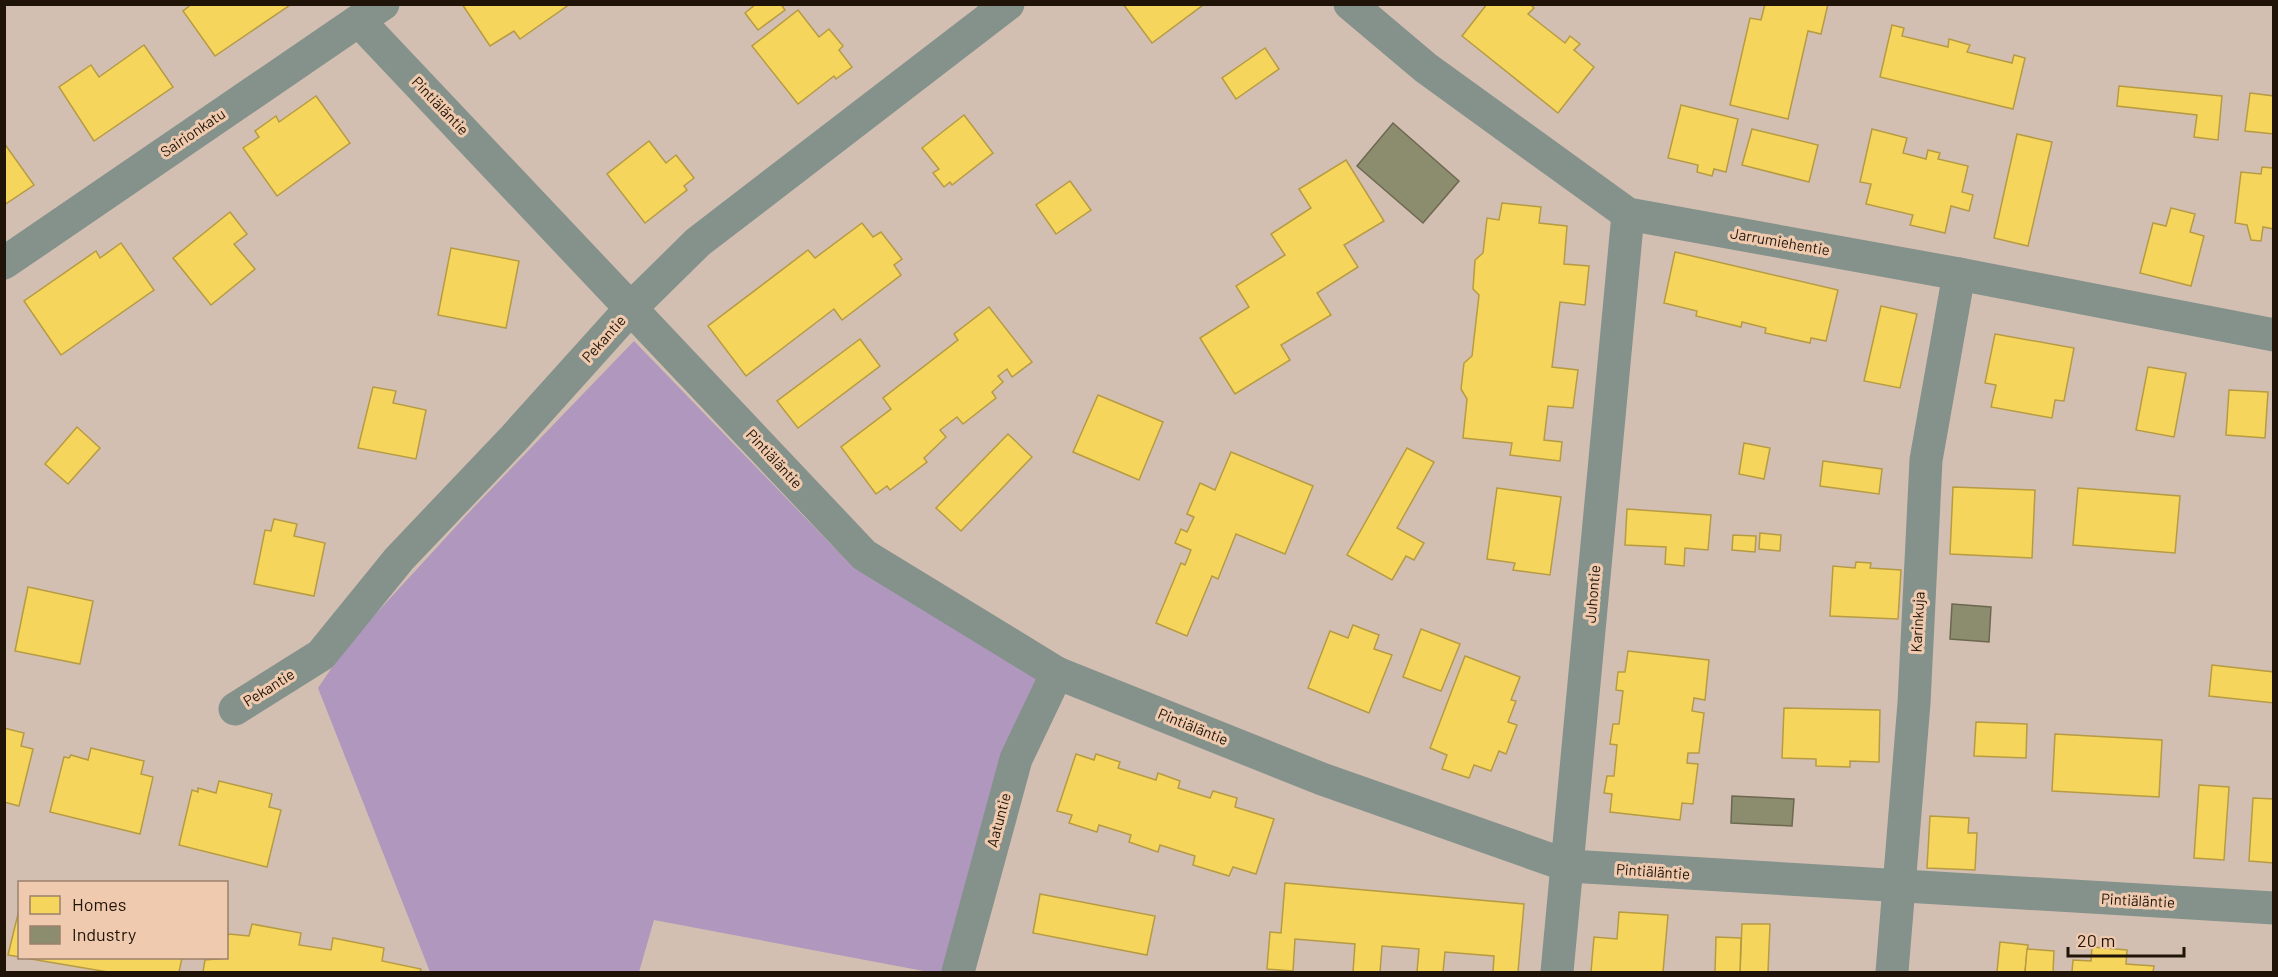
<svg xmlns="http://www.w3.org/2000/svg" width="2278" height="977" font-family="Barlow,sans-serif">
<rect width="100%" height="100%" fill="#d3bfb1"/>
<path fill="#af97bd" d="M 634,341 L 853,567 L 1039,680 L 950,972 L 929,972 L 654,920 L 639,972 L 430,972 L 318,688 L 348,644 L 474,507 Z"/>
<g fill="#f6d55c" stroke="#b69b43" stroke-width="1.5">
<path d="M 192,4 L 290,4 L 290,5 L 215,56 L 183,11 Z"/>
<path d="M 462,4 L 570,4 L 520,39 L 514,31 L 490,46 Z"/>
<path d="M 756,4 L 781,4 L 785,10 L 758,30 L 745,13 Z"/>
<path d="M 1123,4 L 1203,4 L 1203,5 L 1152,43 Z"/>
<path d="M 1487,4 L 1530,4 L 1534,8 L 1528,14 L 1565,43 L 1570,36 L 1580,44 L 1574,50 L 1594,67 L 1558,113 L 1462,36 Z"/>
<path d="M 1765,4 L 1828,4 L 1821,34 L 1808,31 L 1788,119 L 1730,105 L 1750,18 L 1761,20 Z"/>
<path d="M 798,10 L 819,37 L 829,29 L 843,46 L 839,50 L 852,67 L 836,79 L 834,76 L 798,104 L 752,46 Z"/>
<path d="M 1892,25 L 1904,28 L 1902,36 L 1948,47 L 1949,39 L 1970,45 L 1967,52 L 2012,63 L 2014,55 L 2025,58 L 2013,109 L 1880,77 Z"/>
<path d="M 144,45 L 173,87 L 94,141 L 59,87 L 91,65 L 99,77 Z"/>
<path d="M 1265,48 L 1279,69 L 1236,99 L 1222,78 Z"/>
<path d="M 2119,86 L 2222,96 L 2218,140 L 2194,137 L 2197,115 L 2117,106 Z"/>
<path d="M 2250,93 L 2274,96 L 2274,134 L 2245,131 Z"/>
<path d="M 316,96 L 350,143 L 277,196 L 243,148 L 259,137 L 255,131 L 276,116 L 279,122 Z"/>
<path d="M 1681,105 L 1738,119 L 1726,172 L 1714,169 L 1712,176 L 1697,172 L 1698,165 L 1668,158 Z"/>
<path d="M 964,115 L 993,153 L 952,185 L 950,182 L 944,187 L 933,173 L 939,169 L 922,148 Z"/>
<path d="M 1752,129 L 1818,145 L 1809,182 L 1742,165 Z"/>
<path d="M 1872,129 L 1907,138 L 1903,153 L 1926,159 L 1928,150 L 1940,153 L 1938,159 L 1968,166 L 1962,192 L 1973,195 L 1969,211 L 1951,206 L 1945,233 L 1910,225 L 1913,215 L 1866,204 L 1871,184 L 1860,182 Z"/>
<path d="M 2017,134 L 2052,142 L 2028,246 L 1994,238 Z"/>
<path d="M 649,141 L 666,163 L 676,155 L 694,178 L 684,186 L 687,190 L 645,223 L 607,174 Z"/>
<path d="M 4,143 L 34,185 L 4,205 Z"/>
<path d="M 1346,160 L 1384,221 L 1344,245 L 1358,267 L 1317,293 L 1331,315 L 1281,345 L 1290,360 L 1235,394 L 1200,338 L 1249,307 L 1236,286 L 1285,255 L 1271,234 L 1311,208 L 1299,189 Z"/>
<path d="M 2262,167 L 2273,168 L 2274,229 L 2263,227 L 2261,241 L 2251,240 L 2247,225 L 2235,223 L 2241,172 L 2261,174 Z"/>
<path d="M 1070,181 L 1091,210 L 1056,234 L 1036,205 Z"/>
<path d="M 1502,203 L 1541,207 L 1539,223 L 1567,226 L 1564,264 L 1589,266 L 1585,305 L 1560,302 L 1552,367 L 1578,370 L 1573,408 L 1548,406 L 1544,440 L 1562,442 L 1560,461 L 1510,455 L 1512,443 L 1463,438 L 1467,399 L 1461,389 L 1464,363 L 1472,356 L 1479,295 L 1473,289 L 1475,260 L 1483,253 L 1487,218 L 1499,220 Z"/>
<path d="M 2171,208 L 2195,214 L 2190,232 L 2204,236 L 2191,286 L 2140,273 L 2153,223 L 2166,226 Z"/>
<path d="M 230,212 L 247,234 L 234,244 L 255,269 L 211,305 L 173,258 Z"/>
<path d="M 862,223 L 873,237 L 881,232 L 902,259 L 894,265 L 901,275 L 842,320 L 834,309 L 746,376 L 708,326 L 808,250 L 815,258 Z"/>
<path d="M 121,243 L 154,290 L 61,355 L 24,301 L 96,251 L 100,258 Z"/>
<path d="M 451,248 L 519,261 L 506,328 L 438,315 Z"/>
<path d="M 1675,252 L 1838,290 L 1826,341 L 1811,338 L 1810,343 L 1765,333 L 1766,328 L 1742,322 L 1741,327 L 1696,316 L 1697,311 L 1664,303 Z"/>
<path d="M 1881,306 L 1917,314 L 1900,388 L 1864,381 Z"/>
<path d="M 989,307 L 1032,362 L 1012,377 L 1007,369 L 998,376 L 1003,382 L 992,392 L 996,398 L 963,424 L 957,417 L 940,430 L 946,437 L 924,458 L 927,462 L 890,490 L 887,486 L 876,494 L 841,447 L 891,409 L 883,398 L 958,340 L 954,334 Z"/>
<path d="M 1995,334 L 2074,348 L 2064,401 L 2055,400 L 2052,418 L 1991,407 L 1996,385 L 1985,383 Z"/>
<path d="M 860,339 L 880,366 L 798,428 L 777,401 Z"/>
<path d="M 2148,367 L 2186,373 L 2174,437 L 2136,430 Z"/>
<path d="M 373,387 L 396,391 L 393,403 L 426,410 L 416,459 L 358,448 Z"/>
<path d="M 2229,390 L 2268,392 L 2265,438 L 2226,435 Z"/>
<path d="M 1098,395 L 1163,422 L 1139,480 L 1073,452 Z"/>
<path d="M 77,427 L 100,448 L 68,484 L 45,464 Z"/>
<path d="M 1008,434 L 1032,457 L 961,531 L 936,508 Z"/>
<path d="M 1744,443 L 1770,448 L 1764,479 L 1739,474 Z"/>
<path d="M 1407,448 L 1434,462 L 1397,528 L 1424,543 L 1414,560 L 1406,556 L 1392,580 L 1347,555 Z"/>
<path d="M 1231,452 L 1313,486 L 1285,554 L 1236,534 L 1218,579 L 1212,576 L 1187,636 L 1156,623 L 1181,563 L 1185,565 L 1191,550 L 1175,543 L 1181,529 L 1187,532 L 1194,517 L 1187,514 L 1200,483 L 1215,490 Z"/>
<path d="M 1823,461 L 1882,469 L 1879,494 L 1820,486 Z"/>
<path d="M 1953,487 L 2035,490 L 2032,558 L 1950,554 Z"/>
<path d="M 1497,488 L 1561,497 L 1550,575 L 1513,570 L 1515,563 L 1487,559 Z"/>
<path d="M 2078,488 L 2180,496 L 2175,553 L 2073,545 Z"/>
<path d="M 1627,509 L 1711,515 L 1708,550 L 1685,548 L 1684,566 L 1665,564 L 1666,547 L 1625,545 Z"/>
<path d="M 274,519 L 297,524 L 294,536 L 325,543 L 314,596 L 254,584 L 265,530 L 271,531 Z"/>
<path d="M 1760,533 L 1781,535 L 1780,551 L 1759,549 Z"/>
<path d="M 1733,535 L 1756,536 L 1755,552 L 1732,550 Z"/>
<path d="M 1856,562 L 1871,563 L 1870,568 L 1901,570 L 1898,619 L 1830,616 L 1833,566 L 1855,568 Z"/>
<path d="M 28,587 L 93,601 L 80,664 L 15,651 Z"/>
<path d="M 1353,625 L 1379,635 L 1374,649 L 1392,655 L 1369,713 L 1308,688 L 1330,631 L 1348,638 Z"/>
<path d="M 1421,629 L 1460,644 L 1441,691 L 1403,677 Z"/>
<path d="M 1628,651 L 1709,660 L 1705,700 L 1694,698 L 1692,711 L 1704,713 L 1699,753 L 1688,753 L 1687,763 L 1698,764 L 1693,804 L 1682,803 L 1680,820 L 1610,812 L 1612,794 L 1604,793 L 1607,776 L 1614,776 L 1617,745 L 1610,744 L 1613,724 L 1619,724 L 1623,691 L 1616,690 L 1618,672 L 1625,672 Z"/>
<path d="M 1465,656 L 1520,677 L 1511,700 L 1516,701 L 1508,722 L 1517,725 L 1506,754 L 1499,751 L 1491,771 L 1474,765 L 1469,778 L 1442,769 L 1447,755 L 1430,748 Z"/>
<path d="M 2212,665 L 2274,672 L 2274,703 L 2209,696 Z"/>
<path d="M 1784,708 L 1880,710 L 1879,762 L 1850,761 L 1850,767 L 1816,766 L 1816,759 L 1782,758 Z"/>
<path d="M 1976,722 L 2027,724 L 2026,758 L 1974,756 Z"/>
<path d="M 4,728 L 24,733 L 21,746 L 33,749 L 19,806 L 4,802 Z"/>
<path d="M 2055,734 L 2162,740 L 2159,797 L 2052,791 Z"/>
<path d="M 91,748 L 144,761 L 141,774 L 153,777 L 140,834 L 50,812 L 64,757 L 69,758 L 71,755 L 88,760 Z"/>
<path d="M 1076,754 L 1094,760 L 1096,754 L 1120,762 L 1118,768 L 1156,780 L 1158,773 L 1180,781 L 1178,788 L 1210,798 L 1213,791 L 1237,798 L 1235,807 L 1274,819 L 1256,874 L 1233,867 L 1229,876 L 1193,865 L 1195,856 L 1160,845 L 1158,852 L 1129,842 L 1131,835 L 1099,825 L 1097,832 L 1069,823 L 1072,815 L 1057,811 Z"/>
<path d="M 219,781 L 272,794 L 269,807 L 281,810 L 267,867 L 179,845 L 192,790 L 198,792 L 198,788 L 216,793 Z"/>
<path d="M 2199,785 L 2229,787 L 2224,860 L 2194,858 Z"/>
<path d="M 2253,798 L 2274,799 L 2274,863 L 2249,861 Z"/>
<path d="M 1930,816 L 1969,818 L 1968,833 L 1977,833 L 1975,870 L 1927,868 Z"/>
<path d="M 1285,883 L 1524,904 L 1518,972 L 1493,972 L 1494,956 L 1445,952 L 1443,972 L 1417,972 L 1419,949 L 1382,946 L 1380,972 L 1353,972 L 1355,944 L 1295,939 L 1293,971 L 1267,969 L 1270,932 L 1281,933 Z"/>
<path d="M 1040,894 L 1155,916 L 1147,955 L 1033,933 Z"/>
<path d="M 20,906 L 20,957 L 8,955 Z"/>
<path d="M 1619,912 L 1668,915 L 1663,972 L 1591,972 L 1594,937 L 1617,939 Z"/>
<path d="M 252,924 L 301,933 L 299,945 L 331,950 L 333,938 L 384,948 L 382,961 L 421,969 L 420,972 L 203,972 L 205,960 L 226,958 L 226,938 L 229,934 L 249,936 Z"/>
<path d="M 1742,924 L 1770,924 L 1768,972 L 1740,972 Z"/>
<path d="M 1716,937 L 1741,938 L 1740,972 L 1715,972 Z"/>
<path d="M 2000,942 L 2028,945 L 2025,972 L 1997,972 Z"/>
<path d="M 2092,947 L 2127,950 L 2126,964 L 2154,966 L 2153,972 L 2072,972 L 2073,960 L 2091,961 Z"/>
<path d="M 2027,949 L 2054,951 L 2053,972 L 2025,972 Z"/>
<path d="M 25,958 L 182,958 L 179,972 L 108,972 Z"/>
</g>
<g fill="#8c8c6e" stroke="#6c6850" stroke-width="1.5">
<path d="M 1393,123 L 1459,181 L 1423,223 L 1357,166 Z"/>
<path d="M 1952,604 L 1991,607 L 1989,642 L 1950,639 Z"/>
<path d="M 1732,796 L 1794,799 L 1792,826 L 1731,823 Z"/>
</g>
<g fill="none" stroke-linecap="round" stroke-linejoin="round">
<g stroke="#84928b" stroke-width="33">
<path d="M 1350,4 L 1426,68 L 1628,214 L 1959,274 L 2274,335"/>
<path d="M 359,21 L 864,555 L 1057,673 L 1322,779 L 1569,866 L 2274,908"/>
<path d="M 4,263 L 383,4"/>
<path d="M 235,709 L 321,655 L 399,559 L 515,437 L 632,307 L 698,242 L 1008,4"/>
<path d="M 958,972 L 1016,759 L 1057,673"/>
<path d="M 1557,972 L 1628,214"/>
<path d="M 1892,972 L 1914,703 L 1926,460 L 1959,274"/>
</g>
</g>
<g text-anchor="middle" stroke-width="6" stroke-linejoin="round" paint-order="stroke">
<g font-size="15" fill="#201409" stroke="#efcaae">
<text transform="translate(440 106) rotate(46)" y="5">Pintiäläntie</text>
<text transform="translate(193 133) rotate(-34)" y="5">Sairionkatu</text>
<text transform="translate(1780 242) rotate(10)" y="5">Jarrumiehentie</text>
<text transform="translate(604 339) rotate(-48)" y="5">Pekantie</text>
<text transform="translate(774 459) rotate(47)" y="5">Pintiäläntie</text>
<text transform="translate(1593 594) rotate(-85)" y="5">Juhontie</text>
<text transform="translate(1918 622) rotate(-87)" y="5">Karinkuja</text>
<text transform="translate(269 688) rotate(-32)" y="5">Pekantie</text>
<text transform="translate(1193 727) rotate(22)" y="5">Pintiäläntie</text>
<text transform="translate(999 820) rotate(-75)" y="5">Aatuntie</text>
<text transform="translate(1653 872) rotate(4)" y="5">Pintiäläntie</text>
<text transform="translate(2138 901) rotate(3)" y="5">Pintiäläntie</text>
</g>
</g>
<rect width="2278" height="977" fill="none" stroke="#201409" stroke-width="12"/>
<rect x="18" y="881" width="210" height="78" fill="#efcaae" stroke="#9c816c" stroke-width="1.5"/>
<rect x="30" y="896" width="30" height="18" fill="#f6d55c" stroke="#9c816c" stroke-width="1.5"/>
<text x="72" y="911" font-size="18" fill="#201409">Homes</text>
<rect x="30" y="926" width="30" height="18" fill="#8c8c6e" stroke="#9c816c" stroke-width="1.5"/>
<text x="72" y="941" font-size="18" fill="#201409">Industry</text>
<path d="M2068 947v9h116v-9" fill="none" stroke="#201409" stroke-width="3"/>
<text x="2077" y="947" font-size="18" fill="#201409" stroke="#efcaae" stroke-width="4.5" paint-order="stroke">20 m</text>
</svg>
